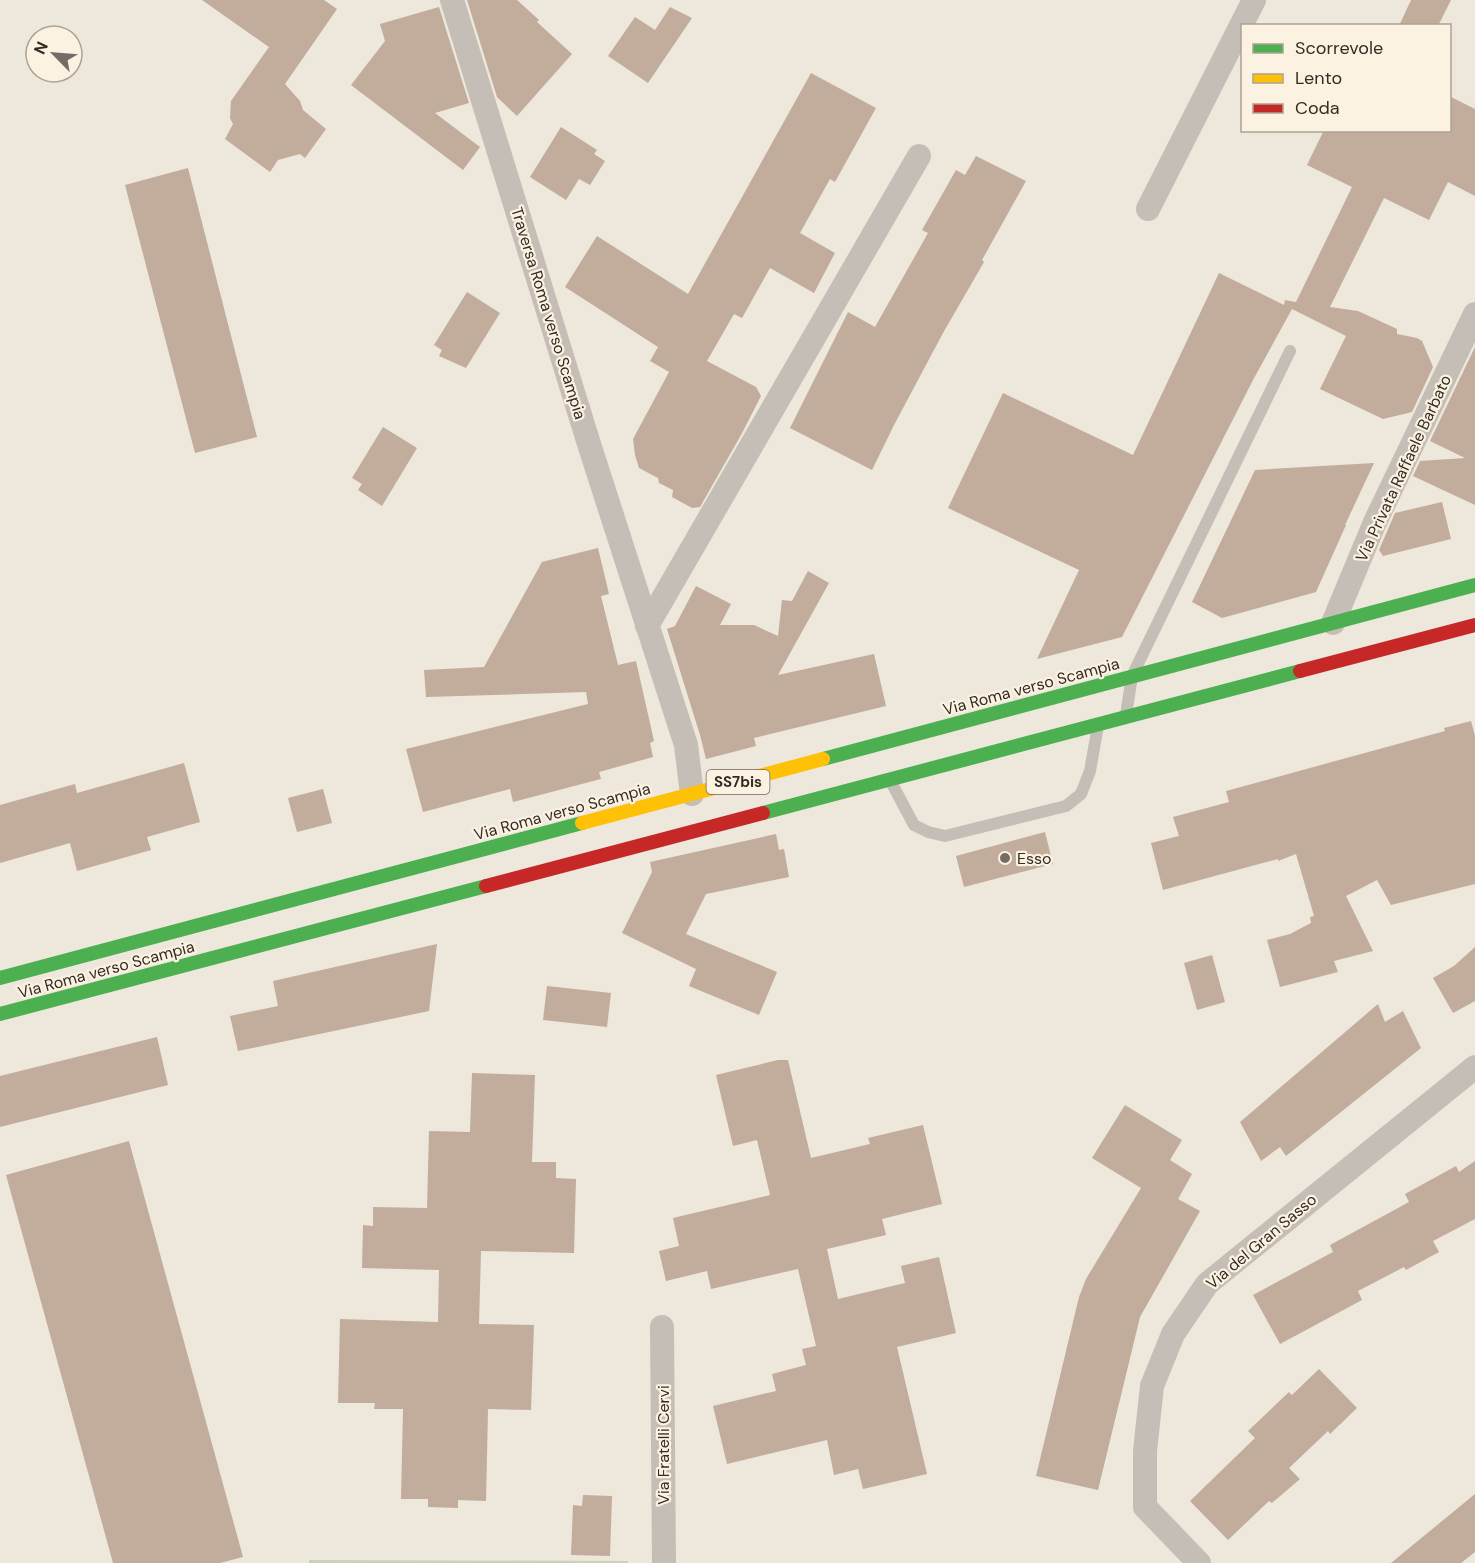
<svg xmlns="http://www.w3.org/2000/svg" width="1475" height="1563" font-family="'DM Sans',sans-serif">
<rect width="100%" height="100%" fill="#ede7dc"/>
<path fill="#cbd3b5" d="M 309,1560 L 628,1561 L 628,1563 L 309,1563 Z"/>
<g fill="#c2ac9c">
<path d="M 202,0 L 324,0 L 337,9 L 285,84 L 300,101 L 303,110 L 326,129 L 305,158 L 300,154 L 278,160 L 270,172 L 225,139 L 233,124 L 230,118 L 231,101 L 269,47 Z"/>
<path d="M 467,0 L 517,0 L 539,20 L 537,22 L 572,54 L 517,116 L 497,97 Z"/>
<path d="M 1411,0 L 1451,0 L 1438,26 L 1399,26 Z"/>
<path d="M 439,7 L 469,103 L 435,113 L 480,147 L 463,170 L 351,85 L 385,41 L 380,24 Z"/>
<path d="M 670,7 L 692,18 L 648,83 L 608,56 L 635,17 L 655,30 Z"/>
<path d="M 811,73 L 876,108 L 835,182 L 830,179 L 800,233 L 835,253 L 814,293 L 770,268 L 742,318 L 734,314 L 707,361 L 756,387 L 761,396 L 741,435 L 700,507 L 692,508 L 672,497 L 673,490 L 659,483 L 658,478 L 639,468 L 635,455 L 633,439 L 669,372 L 650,361 L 658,347 L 565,287 L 597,236 L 688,294 Z"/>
<path d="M 1449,96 L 1475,109 L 1475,196 L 1448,182 L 1429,220 L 1384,198 L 1330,307 L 1358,311 L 1397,329 L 1397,334 L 1417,338 L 1422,341 L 1433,367 L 1412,412 L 1383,419 L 1320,389 L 1346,336 L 1292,309 L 1253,380 L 1122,637 L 1037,659 L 1079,570 L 948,508 L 1003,393 L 1133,455 L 1219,273 L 1284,305 L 1285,300 L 1296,302 L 1352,187 L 1307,165 L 1324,130 L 1449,130 Z"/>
<path d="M 561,127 L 597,150 L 594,154 L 605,161 L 590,185 L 579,179 L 566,200 L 530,177 Z"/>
<path d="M 976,156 L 1026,181 L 982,260 L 984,262 L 943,333 L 894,425 L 872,470 L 790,428 L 848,312 L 875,327 L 928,233 L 922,230 L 956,170 L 965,175 Z"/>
<path d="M 188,168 L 257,437 L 195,453 L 125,185 Z"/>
<path d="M 467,292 L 500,313 L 466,368 L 439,356 L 442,350 L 434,345 Z"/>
<path d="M 1475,347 L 1475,505 L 1413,476 L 1420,461 L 1465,458 L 1430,441 Z"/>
<path d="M 383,427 L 417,448 L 382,506 L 358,490 L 362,484 L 352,478 Z"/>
<path d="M 1374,463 L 1345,525 L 1346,525 L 1316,592 L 1222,618 L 1192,602 L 1255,470 Z"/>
<path d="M 1442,502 L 1451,539 L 1383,556 L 1379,550 L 1395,513 Z"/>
<path d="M 598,548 L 609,594 L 601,596 L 618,665 L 636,661 L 654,741 L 650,743 L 653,757 L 599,772 L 601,779 L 513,802 L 510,789 L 423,812 L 406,749 L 588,704 L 586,692 L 426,697 L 424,670 L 484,667 L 542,562 Z"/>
<path d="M 808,571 L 829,583 L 778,675 L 874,654 L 886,706 L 754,738 L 756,746 L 706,759 L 700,735 L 667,629 L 675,626 L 696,586 L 731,604 L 720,625 L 754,625 L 778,636 L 782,600 L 792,601 Z"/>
<path d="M 1471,721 L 1475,736 L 1475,884 L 1391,905 L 1377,880 L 1346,896 L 1373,951 L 1334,961 L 1338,972 L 1280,987 L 1267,940 L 1290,934 L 1311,923 L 1310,917 L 1314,916 L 1296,854 L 1278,861 L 1278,859 L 1163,890 L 1151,843 L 1179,836 L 1173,817 L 1229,802 L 1226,791 L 1445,731 L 1444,728 Z"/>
<path d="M 184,763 L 200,822 L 147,837 L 151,850 L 77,871 L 70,843 L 0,863 L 0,805 L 75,784 L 77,793 Z"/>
<path d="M 323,789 L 332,823 L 297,832 L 288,798 Z"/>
<path d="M 1045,832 L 1053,864 L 964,887 L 956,856 Z"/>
<path d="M 776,834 L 779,850 L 784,849 L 789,877 L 706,894 L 686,934 L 777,972 L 759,1015 L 689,986 L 696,969 L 622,933 L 652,872 L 650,862 Z"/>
<path d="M 437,944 L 429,1011 L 238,1051 L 230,1016 L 278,1006 L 273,981 Z"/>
<path d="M 1475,947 L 1475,1001 L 1453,1013 L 1433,978 L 1454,966 Z"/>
<path d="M 1212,955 L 1225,1002 L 1197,1010 L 1184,963 Z"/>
<path d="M 547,986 L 611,993 L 607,1027 L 543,1020 Z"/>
<path d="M 1378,1004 L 1385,1022 L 1403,1011 L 1421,1048 L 1286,1156 L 1280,1147 L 1261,1161 L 1240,1122 Z"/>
<path d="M 157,1037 L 168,1085 L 0,1127 L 0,1076 Z"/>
<path d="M 778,1060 L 788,1060 L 811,1158 L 870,1144 L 868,1138 L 923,1125 L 942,1204 L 882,1219 L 886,1235 L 827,1249 L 838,1299 L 905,1283 L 901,1266 L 939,1257 L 956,1333 L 897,1347 L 927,1474 L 863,1489 L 858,1469 L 834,1475 L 827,1440 L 727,1464 L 713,1406 L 776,1391 L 772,1374 L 806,1365 L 802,1349 L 816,1346 L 798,1269 L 711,1289 L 707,1271 L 666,1281 L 659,1251 L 679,1246 L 673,1218 L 770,1195 L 757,1140 L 733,1146 L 716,1075 Z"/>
<path d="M 472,1073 L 535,1075 L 532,1162 L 556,1162 L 556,1178 L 576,1179 L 574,1253 L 481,1251 L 479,1324 L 534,1325 L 531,1410 L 488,1409 L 486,1501 L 458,1500 L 458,1508 L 428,1507 L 428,1499 L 401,1499 L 403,1409 L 374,1409 L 375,1403 L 338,1403 L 340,1319 L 438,1322 L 439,1270 L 362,1268 L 363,1225 L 373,1226 L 373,1207 L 427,1208 L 429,1131 L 470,1132 Z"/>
<path d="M 1125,1105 L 1182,1140 L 1170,1160 L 1192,1174 L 1178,1199 L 1200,1211 L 1140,1317 L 1098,1490 L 1036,1476 L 1079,1297 L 1086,1279 L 1141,1188 L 1092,1158 Z"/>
<path d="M 129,1141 L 243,1557 L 220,1563 L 113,1563 L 6,1175 Z"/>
<path d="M 1475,1161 L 1475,1219 L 1433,1241 L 1439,1252 L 1406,1270 L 1404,1267 L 1358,1291 L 1362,1300 L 1280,1344 L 1253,1295 L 1333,1252 L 1330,1245 L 1409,1202 L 1405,1194 L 1456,1166 L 1459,1172 Z"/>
<path d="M 1319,1369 L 1357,1408 L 1330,1434 L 1328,1431 L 1289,1468 L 1300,1479 L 1272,1503 L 1269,1501 L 1228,1540 L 1190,1501 L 1255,1438 L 1248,1431 L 1289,1392 L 1292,1395 Z"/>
<path d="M 1475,1494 L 1475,1552 L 1461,1563 L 1391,1563 Z"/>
<path d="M 583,1495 L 612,1496 L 610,1556 L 571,1555 L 573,1505 L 582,1506 Z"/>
</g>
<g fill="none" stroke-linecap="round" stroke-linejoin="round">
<g stroke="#c5beb6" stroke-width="12">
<path d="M 1126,715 L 1132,676 L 1290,351"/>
<path d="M 890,780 L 914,825 L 928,832 L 945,836 L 1066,806 L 1081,794 L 1090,771 L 1098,726"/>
</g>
<g stroke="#c5beb6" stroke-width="24">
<path d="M 452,0 L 589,444 L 686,745 L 692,794"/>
<path d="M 1148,209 L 1254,0"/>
<path d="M 1333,623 L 1375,522 L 1475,314"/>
<path d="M 647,626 L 919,156"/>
<path d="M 662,1327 L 664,1563"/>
<path d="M 1199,1563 L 1145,1507 L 1145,1451 L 1152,1386 L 1173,1334 L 1207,1284 L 1475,1067"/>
</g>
<g stroke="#4caf50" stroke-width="14">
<path d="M 823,759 L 1475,585"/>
<path d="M 763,813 L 1300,671"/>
<path d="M 0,978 L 582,823"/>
<path d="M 0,1014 L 486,886"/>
</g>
<path stroke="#ffc107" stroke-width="14" d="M 582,823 L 823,759"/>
<g stroke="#c62828" stroke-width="14">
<path d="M 1300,671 L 1475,625"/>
<path d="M 486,886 L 763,813"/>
</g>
</g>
<circle fill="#756d65" stroke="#fbf2e2" stroke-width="2" cx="1005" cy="858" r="6"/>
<g text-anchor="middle" stroke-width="4.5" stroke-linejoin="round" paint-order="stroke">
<rect fill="#fbf2e2" stroke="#70675e" stroke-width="1.5" x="706.5" y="770" width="63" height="24" rx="4.5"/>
<g font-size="15" font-weight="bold" fill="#352c25">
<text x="738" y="787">SS7bis</text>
</g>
<g font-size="16" fill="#352c25" stroke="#fbf2e2">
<text transform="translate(549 313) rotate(73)" y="6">Traversa Roma verso Scampia</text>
<text transform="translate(1403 468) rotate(-65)" y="6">Via Privata Raffaele Barbato</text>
<text transform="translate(1031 686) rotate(-15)" y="6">Via Roma verso Scampia</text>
<text transform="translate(562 811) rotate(-15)" y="6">Via Roma verso Scampia</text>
<text transform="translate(106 969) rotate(-15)" y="6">Via Roma verso Scampia</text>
<text transform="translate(1261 1241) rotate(-40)" y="6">Via del Gran Sasso</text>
<text transform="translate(663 1445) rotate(-90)" y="6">Via Fratelli Cervi</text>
</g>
<g font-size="16" fill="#352c25" stroke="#fbf2e2" text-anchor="start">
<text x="1017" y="864">Esso</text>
</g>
</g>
<rect x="1241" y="24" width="210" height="108" fill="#fbf2e2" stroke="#aca396" stroke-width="1.5"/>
<rect x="1253" y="44" width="30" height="9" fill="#4caf50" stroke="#aca396" stroke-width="1.5"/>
<text x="1295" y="54" font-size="18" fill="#352c25">Scorrevole</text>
<rect x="1253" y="74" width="30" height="9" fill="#ffc107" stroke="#aca396" stroke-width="1.5"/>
<text x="1295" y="84" font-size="18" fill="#352c25">Lento</text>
<rect x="1253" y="104" width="30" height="9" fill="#c62828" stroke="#aca396" stroke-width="1.5"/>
<text x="1295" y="114" font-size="18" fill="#352c25">Coda</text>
<g transform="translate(54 54) rotate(295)"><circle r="28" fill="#fbf2e2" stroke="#aca396" stroke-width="1.5"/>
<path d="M0-4.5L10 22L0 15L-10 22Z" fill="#756d65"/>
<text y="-9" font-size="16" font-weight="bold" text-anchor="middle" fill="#352c25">N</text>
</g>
</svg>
